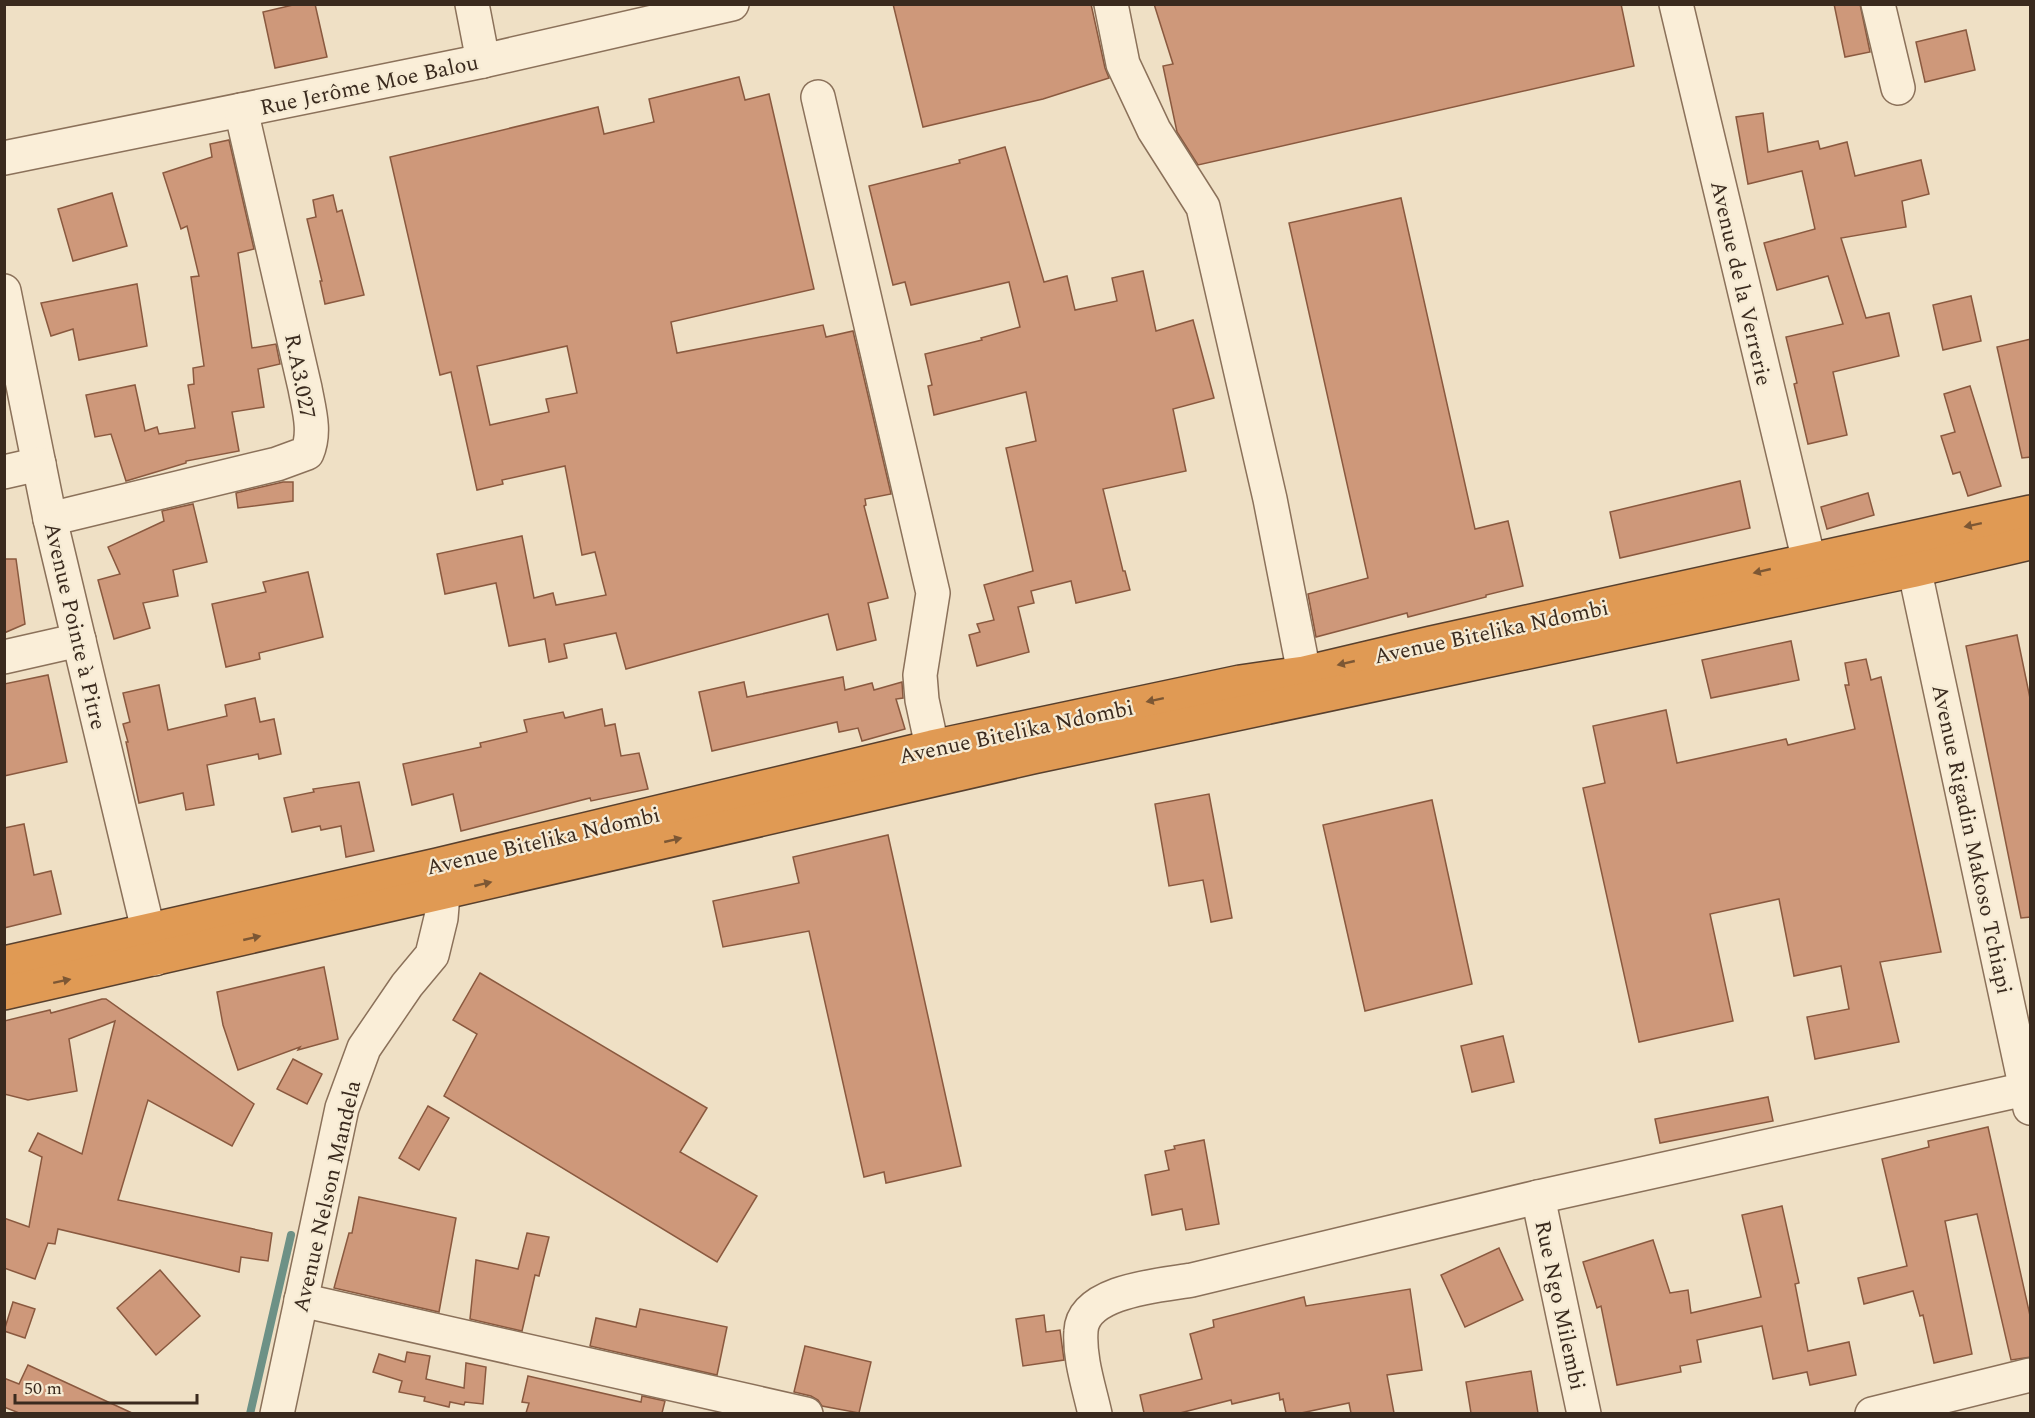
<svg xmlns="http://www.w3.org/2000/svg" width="2035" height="1418" font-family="Spectral,serif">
<rect width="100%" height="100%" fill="#efe0c5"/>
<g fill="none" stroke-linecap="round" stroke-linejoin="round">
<path stroke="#6d9186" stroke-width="8" d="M 250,1414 L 291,1235"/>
</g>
<g fill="#ce987a" stroke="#8a593f" stroke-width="1.5" fill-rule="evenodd">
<path d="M 297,4 L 315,4 L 327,57 L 275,68 L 263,12 Z"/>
<path d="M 893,4 L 1091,4 L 1105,68 L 1109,78 L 1043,99 L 923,127 Z"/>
<path d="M 1154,4 L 1621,4 L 1634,66 L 1198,165 L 1177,132 L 1163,66 L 1173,64 Z"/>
<path d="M 1834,4 L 1860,4 L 1870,52 L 1845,57 Z"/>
<path d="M 1966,30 L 1975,70 L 1925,82 L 1916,42 Z"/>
<path d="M 739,77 L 745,100 L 769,94 L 814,289 L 671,322 L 677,353 L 823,325 L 826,337 L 853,331 L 891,494 L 865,499 L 866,505 L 864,506 L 888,598 L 868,603 L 876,640 L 837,650 L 828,614 L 626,669 L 616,633 L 564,644 L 567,658 L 549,662 L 545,639 L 509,646 L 496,583 L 445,594 L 437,554 L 522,536 L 534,598 L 553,593 L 556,605 L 606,595 L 595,552 L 582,555 L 565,466 L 502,480 L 503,484 L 477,490 L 451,372 L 440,375 L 390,157 L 598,107 L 604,134 L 654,122 L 649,99 ZM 567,346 L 577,393 L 546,399 L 549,412 L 490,425 L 477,366 Z"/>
<path d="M 1763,113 L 1768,152 L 1818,141 L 1820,149 L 1847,142 L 1855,176 L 1921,160 L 1929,194 L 1902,201 L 1906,227 L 1841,238 L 1866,318 L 1889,313 L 1899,356 L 1833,372 L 1847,435 L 1808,444 L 1794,384 L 1797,383 L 1786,337 L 1843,324 L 1828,276 L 1777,290 L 1764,243 L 1815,229 L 1802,171 L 1748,184 L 1736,117 Z"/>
<path d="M 229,140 L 254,249 L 238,253 L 252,348 L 276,344 L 280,364 L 258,369 L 264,407 L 232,412 L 239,451 L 186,461 L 186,463 L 126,481 L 111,434 L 95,437 L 86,395 L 135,385 L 145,431 L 157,427 L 159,434 L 195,428 L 188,385 L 194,384 L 193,368 L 204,366 L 191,277 L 199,276 L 187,226 L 181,229 L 163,173 L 212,157 L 210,144 Z"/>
<path d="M 1005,147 L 1044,282 L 1067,276 L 1075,310 L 1117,301 L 1112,278 L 1143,271 L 1156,331 L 1193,320 L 1214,398 L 1173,409 L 1186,471 L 1103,489 L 1123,571 L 1125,571 L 1130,590 L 1076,603 L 1071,581 L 1031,591 L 1034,603 L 1018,607 L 1029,652 L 977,666 L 969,635 L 980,632 L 977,624 L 994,620 L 984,585 L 1033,571 L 1006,448 L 1036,441 L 1026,392 L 934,415 L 928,386 L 932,385 L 925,354 L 982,340 L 981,338 L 1020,327 L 1009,282 L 911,305 L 905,282 L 893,285 L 869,186 L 960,163 L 959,160 Z"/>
<path d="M 112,193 L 127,246 L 73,261 L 58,209 Z"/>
<path d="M 333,195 L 337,212 L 342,210 L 364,295 L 325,304 L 320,281 L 322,281 L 307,219 L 316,217 L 313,200 Z"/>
<path d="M 1401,198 L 1475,529 L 1508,521 L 1523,586 L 1486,595 L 1486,597 L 1408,617 L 1407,613 L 1316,637 L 1308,594 L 1368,578 L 1289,223 Z"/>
<path d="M 137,284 L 147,346 L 79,360 L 73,329 L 51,336 L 41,303 Z"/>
<path d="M 1971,296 L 1981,341 L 1943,350 L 1933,305 Z"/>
<path d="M 2031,339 L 2031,457 L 2022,458 L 1997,347 Z"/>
<path d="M 1970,386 L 2001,486 L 1968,496 L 1960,472 L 1953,474 L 1941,436 L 1955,432 L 1944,394 Z"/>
<path d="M 1740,481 L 1750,528 L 1620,558 L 1610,512 Z"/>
<path d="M 283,482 L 293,482 L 293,501 L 238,508 L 236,493 Z"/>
<path d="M 1868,493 L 1874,515 L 1827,529 L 1821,507 Z"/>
<path d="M 193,504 L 207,562 L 173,570 L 178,596 L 143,603 L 150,628 L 114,639 L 98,580 L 120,574 L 108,547 L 164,521 L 162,511 Z"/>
<path d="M 4,559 L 16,559 L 25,624 L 4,633 Z"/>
<path d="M 308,572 L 323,637 L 259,653 L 260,659 L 226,667 L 212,604 L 266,592 L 263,582 Z"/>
<path d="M 2017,635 L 2031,703 L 2031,917 L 2021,918 L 1966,646 Z"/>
<path d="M 1791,641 L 1799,680 L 1711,698 L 1702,660 Z"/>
<path d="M 1866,659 L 1871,680 L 1881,677 L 1941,952 L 1880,962 L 1899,1042 L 1815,1059 L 1807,1017 L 1849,1009 L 1841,966 L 1794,976 L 1779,899 L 1710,914 L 1733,1021 L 1639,1042 L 1583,788 L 1605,783 L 1593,726 L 1666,710 L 1677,763 L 1786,739 L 1788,745 L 1855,729 L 1845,685 L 1849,685 L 1845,663 Z"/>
<path d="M 48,675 L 67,762 L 4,776 L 4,684 Z"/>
<path d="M 843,677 L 845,690 L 872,683 L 874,690 L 902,682 L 903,698 L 896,699 L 905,729 L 862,741 L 858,728 L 839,732 L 837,722 L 712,751 L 699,692 L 744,682 L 747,697 Z"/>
<path d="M 159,685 L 168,730 L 227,716 L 225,705 L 255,698 L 260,722 L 274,719 L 281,754 L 259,759 L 258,754 L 207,765 L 214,805 L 186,810 L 183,793 L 139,803 L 126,742 L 128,742 L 123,724 L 130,722 L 123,693 Z"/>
<path d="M 602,709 L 605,726 L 615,724 L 621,756 L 639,753 L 648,789 L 591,801 L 590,798 L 461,831 L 453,794 L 412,805 L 403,764 L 481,747 L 480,743 L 527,732 L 524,720 L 563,712 L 565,718 Z"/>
<path d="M 359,782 L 374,851 L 346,857 L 341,826 L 321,830 L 320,826 L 292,832 L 284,798 L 314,792 L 313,789 Z"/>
<path d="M 1209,794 L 1232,918 L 1211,922 L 1203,880 L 1169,886 L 1155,804 Z"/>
<path d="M 1432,800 L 1472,984 L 1365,1011 L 1323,825 Z"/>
<path d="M 24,824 L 34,875 L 51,871 L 61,914 L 4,928 L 4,828 Z"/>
<path d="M 888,835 L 961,1166 L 886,1183 L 884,1172 L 864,1177 L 809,931 L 723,947 L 713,901 L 799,883 L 793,857 Z"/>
<path d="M 324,967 L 338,1039 L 298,1050 L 300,1047 L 238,1070 L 223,1025 L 217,992 Z"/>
<path d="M 480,973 L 707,1108 L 680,1152 L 757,1196 L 717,1262 L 444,1096 L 477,1034 L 453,1020 Z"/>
<path d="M 102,999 L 106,999 L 254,1104 L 232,1146 L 148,1100 L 118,1200 L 272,1233 L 268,1261 L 241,1257 L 239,1272 L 58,1229 L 55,1244 L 48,1243 L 35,1279 L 4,1268 L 4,1218 L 29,1227 L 42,1157 L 29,1151 L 38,1133 L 82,1154 L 115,1021 L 69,1039 L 77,1091 L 28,1100 L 4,1094 L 4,1021 L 50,1010 L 51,1013 Z"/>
<path d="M 1503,1036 L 1514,1082 L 1472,1092 L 1461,1046 Z"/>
<path d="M 293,1059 L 322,1074 L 307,1104 L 277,1089 Z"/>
<path d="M 1768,1097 L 1773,1121 L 1660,1143 L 1655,1119 Z"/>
<path d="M 428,1106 L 449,1118 L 419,1170 L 399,1158 Z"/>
<path d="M 1988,1127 L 2031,1320 L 2031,1357 L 2011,1360 L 1977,1214 L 1945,1221 L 1972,1354 L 1934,1363 L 1923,1315 L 1920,1316 L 1913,1291 L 1864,1304 L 1858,1278 L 1907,1266 L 1882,1159 L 1929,1147 L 1928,1141 Z"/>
<path d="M 1204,1140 L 1219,1224 L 1186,1230 L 1182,1209 L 1152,1215 L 1145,1175 L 1169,1170 L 1165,1151 L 1175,1149 L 1174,1146 Z"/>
<path d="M 359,1197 L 456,1218 L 439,1312 L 334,1288 L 349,1233 L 352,1233 Z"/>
<path d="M 1782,1206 L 1799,1283 L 1795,1284 L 1808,1351 L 1849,1342 L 1856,1375 L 1810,1385 L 1807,1372 L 1773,1379 L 1762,1326 L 1697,1340 L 1701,1362 L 1680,1366 L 1681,1372 L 1617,1385 L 1601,1306 L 1597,1308 L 1583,1262 L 1653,1240 L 1670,1293 L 1688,1290 L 1691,1313 L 1761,1297 L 1742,1215 Z"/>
<path d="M 527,1233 L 549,1237 L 539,1276 L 535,1275 L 522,1331 L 470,1319 L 476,1260 L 518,1269 Z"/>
<path d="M 1499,1248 L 1523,1300 L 1465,1327 L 1441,1275 Z"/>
<path d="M 160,1270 L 200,1316 L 156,1355 L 117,1308 Z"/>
<path d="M 1410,1289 L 1422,1370 L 1387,1375 L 1394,1413 L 1351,1413 L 1349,1403 L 1301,1413 L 1286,1413 L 1283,1399 L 1280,1400 L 1279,1393 L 1232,1404 L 1231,1400 L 1180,1413 L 1144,1413 L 1140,1395 L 1202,1379 L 1190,1334 L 1214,1327 L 1213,1320 L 1304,1297 L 1306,1306 Z"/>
<path d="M 13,1302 L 35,1309 L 25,1338 L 4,1331 Z"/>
<path d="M 640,1309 L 727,1327 L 717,1375 L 590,1346 L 596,1318 L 636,1327 Z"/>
<path d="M 1044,1315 L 1046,1332 L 1060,1330 L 1064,1360 L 1023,1366 L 1016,1319 Z"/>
<path d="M 805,1346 L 871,1362 L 859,1413 L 822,1406 L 818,1400 L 811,1396 L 794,1392 Z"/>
<path d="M 407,1352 L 430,1356 L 426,1379 L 464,1388 L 466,1363 L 486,1367 L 483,1404 L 465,1402 L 464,1405 L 450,1402 L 449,1407 L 424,1401 L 425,1397 L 399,1392 L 402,1381 L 373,1372 L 379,1354 L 405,1362 Z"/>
<path d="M 28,1365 L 132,1413 L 19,1413 L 4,1407 L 4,1378 L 19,1384 Z"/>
<path d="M 1531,1371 L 1538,1413 L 1471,1413 L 1466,1382 Z"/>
<path d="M 528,1376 L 641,1402 L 642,1396 L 665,1401 L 662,1413 L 526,1413 L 529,1403 L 522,1402 Z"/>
</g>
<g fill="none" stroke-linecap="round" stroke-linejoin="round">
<g stroke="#8b715a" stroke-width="36">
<g id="minor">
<path d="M 472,4 L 483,61"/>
<path d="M 1111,4 L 1123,64 L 1154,130 L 1203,207 L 1270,499 L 1304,673"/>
<path d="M 1676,4 L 1809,561"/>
<path d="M 1878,4 L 1898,88"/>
<path d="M 818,97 L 933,593 L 920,675 L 922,700 L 938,774"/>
<path d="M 4,158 L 483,61 L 732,4"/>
<path d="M 4,291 L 50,519 L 155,959"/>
<path d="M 4,472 L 39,464"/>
<path d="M 50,519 L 277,464 L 307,453 C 316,432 309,410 305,388 L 241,110"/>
<path d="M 1909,544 L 2030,1108"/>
<path d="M 4,657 L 79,640"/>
<path d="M 1538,1197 L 1584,1414"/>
<path d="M 301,1300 L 806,1414"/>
<path d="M 277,1414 L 342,1108 L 364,1048 L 407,985 L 432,955 L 441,918 L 443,894"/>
<path d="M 1095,1414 C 1089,1387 1079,1358 1081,1331 C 1083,1290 1163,1285 1192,1280 L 1538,1197 L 2030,1088"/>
<path d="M 1872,1414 L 2030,1375"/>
</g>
</g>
<g stroke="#58402e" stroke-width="36">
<g id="highway">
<path d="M 4,963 L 437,865 L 932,747 L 1240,682 L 1304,673 L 1431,643 L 2030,512"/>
<path d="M 4,993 L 1033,757 L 1915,570 L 2030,543"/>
</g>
</g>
<use href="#minor" stroke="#faeed8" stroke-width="33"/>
<use href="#highway" stroke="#e09a54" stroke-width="33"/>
</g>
<defs><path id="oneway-solid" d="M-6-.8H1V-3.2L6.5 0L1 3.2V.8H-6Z" transform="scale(1.5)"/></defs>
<g fill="#7c5734">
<use href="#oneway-solid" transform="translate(1973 525) rotate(168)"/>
<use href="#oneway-solid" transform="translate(1762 571) rotate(167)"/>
<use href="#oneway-solid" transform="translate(1346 663) rotate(167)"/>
<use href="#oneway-solid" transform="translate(1155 700) rotate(168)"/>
<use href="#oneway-solid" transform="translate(673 840) rotate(-13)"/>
<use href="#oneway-solid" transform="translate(483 884) rotate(-13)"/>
<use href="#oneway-solid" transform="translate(252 938) rotate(-13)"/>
<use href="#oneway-solid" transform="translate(62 981) rotate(-12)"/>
</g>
<g text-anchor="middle" stroke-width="4.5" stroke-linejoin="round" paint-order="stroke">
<g font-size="22" fill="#3a2a1e" stroke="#f6ebd4">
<text transform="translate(369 84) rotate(-12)" y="8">Rue Jerôme Moe Balou</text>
<text transform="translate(1742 283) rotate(77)" y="8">Avenue de la Verrerie</text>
<text transform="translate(301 376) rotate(79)" y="8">R.A3.027</text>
<text transform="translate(76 626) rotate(77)" y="8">Avenue Pointe à Pitre</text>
<text transform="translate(1491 631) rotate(-12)" y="8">Avenue Bitelika Ndombi</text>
<text transform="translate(1016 731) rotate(-12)" y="8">Avenue Bitelika Ndombi</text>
<text transform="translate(1973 839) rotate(78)" y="8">Avenue Rigadin Makoso Tchiapi</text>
<text transform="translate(543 840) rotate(-13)" y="8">Avenue Bitelika Ndombi</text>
<text transform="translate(326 1196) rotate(-77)" y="8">Avenue Nelson Mandela</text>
<text transform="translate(1561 1305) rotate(78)" y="8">Rue Ngo Milembi</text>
</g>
</g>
<rect width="2035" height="1418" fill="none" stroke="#3a2a1e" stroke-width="12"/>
<path d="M15 1394v9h182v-9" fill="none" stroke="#3a2a1e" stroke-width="3"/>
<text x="24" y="1394" font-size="18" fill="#3a2a1e" stroke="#f6ebd4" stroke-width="4.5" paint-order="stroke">50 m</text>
</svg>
